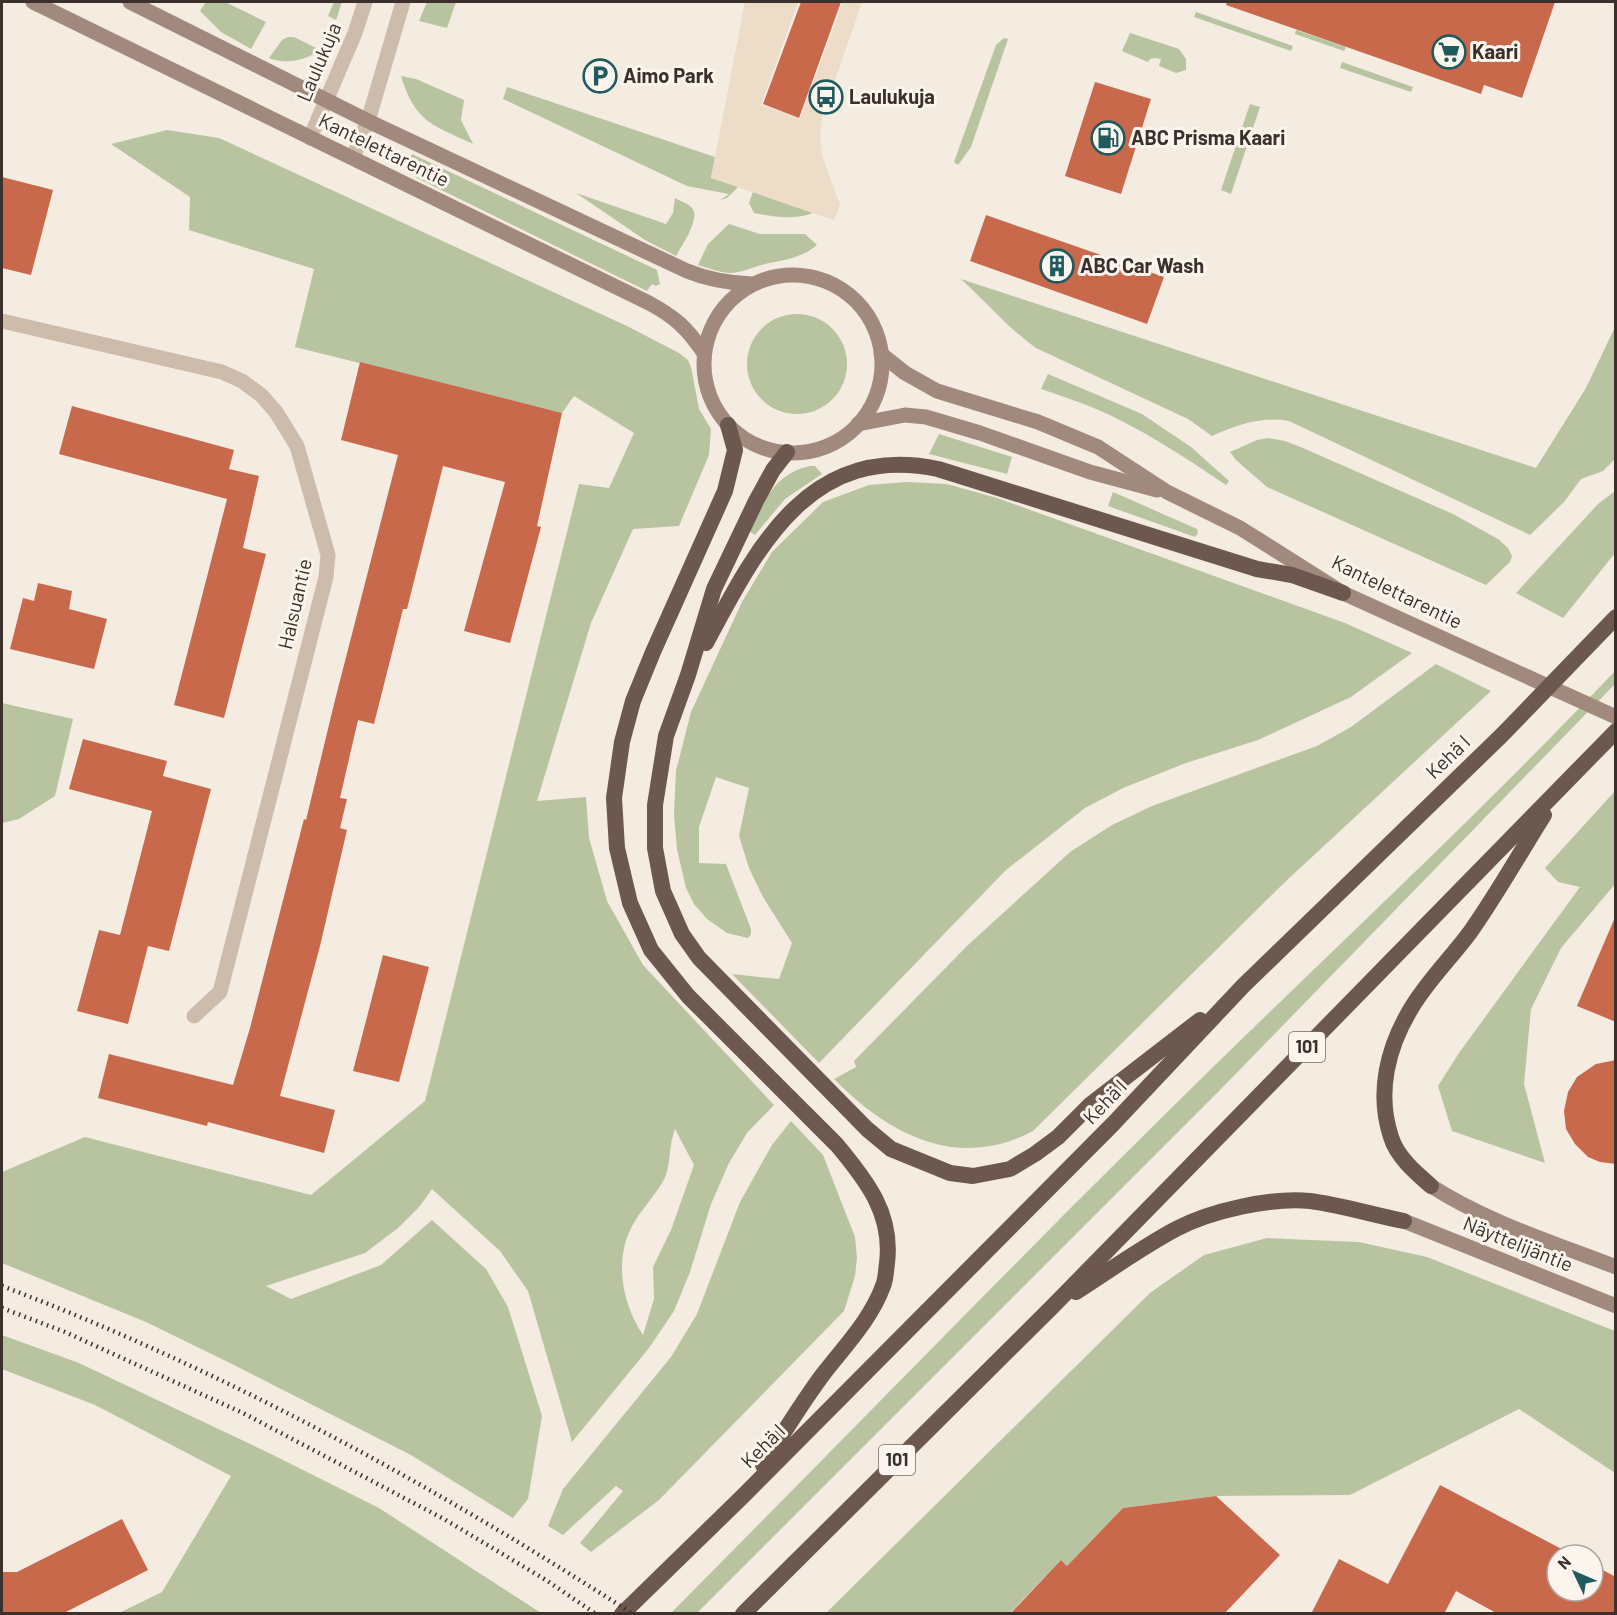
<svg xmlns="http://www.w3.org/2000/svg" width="1617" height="1615" font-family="Barlow,sans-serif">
<rect width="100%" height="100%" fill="#f4ebe1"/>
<g fill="#b8c4a0" fill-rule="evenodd">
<path d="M 206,2 L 225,2 L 266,22 L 251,49 L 221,32 L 200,11 Z"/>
<path d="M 334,2 L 342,2 L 336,20 L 328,16 Z"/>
<path d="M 427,2 L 456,2 L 447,28 L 419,21 Z"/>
<path d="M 1196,12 L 1293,46 L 1291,51 L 1194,17 Z"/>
<path d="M 1296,30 L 1346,47 L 1344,51 L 1295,34 Z"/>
<path d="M 1130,33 L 1179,49 L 1186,59 L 1186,70 L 1176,73 L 1159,66 L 1161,59 L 1155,58 L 1150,59 L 1148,62 L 1122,51 Z"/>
<path d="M 288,37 L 294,37 L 320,50 C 307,60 285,65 269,58 L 282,40 Z"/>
<path d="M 1004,38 L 1008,39 L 971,147 L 958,165 L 954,162 L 996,45 Z"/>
<path d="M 1342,62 L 1413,87 L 1411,92 L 1340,68 Z"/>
<path d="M 401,76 L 416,79 L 464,100 L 461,120 L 473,144 C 432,125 415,122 401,76 Z"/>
<path d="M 507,87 L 715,157 L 711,178 L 739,186 L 727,198 L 720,200 L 729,194 L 687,186 L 503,99 Z"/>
<path d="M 1250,104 L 1260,107 L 1231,194 L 1221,190 Z"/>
<path d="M 167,130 L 219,138 L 627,326 L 679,353 L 688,360 L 691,367 L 699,409 L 711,429 L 709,455 L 679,526 L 633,529 L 591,623 L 537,801 L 586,797 L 589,838 L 607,901 L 643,965 L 774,1105 L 747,1133 L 729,1163 L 711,1204 L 690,1272 L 674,1311 L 649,1348 L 572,1442 L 528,1291 L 500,1251 L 432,1189 L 420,1206 L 398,1228 L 365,1253 L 266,1286 L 291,1299 L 381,1265 L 432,1220 L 486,1269 L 508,1307 L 542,1416 L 528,1499 L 513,1518 L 411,1455 L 234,1365 L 146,1322 L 2,1263 L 2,1172 L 85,1137 L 311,1195 L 425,1101 L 579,484 L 609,488 L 634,433 L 574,396 L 562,413 L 295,347 L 314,269 L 189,230 L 190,197 L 111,144 ZM 675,1129 L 694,1165 L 671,1230 L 653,1267 L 654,1299 L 643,1335 C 621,1302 613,1256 635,1221 C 643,1208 661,1188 666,1175 C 671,1160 669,1144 675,1129 Z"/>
<path d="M 412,154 L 657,270 L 660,284 L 656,286 L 652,284 L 647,291 L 415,177 C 409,168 408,164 412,154 Z"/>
<path d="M 753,192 L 813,213 C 795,220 773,217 754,213 L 749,203 Z"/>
<path d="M 576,193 L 666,224 L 673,213 L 675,198 C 680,201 688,203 692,208 C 701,218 682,245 676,256 L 645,240 Z"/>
<path d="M 729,224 L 760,234 L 805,234 L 817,245 C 802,258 784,260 765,264 C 753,267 742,273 729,273 C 718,272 708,268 698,265 L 708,244 Z"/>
<path d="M 961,279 L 1536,468 L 1586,388 L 1615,327 L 1615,459 L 1603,471 L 1581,479 L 1564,502 L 1530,535 L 1289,421 C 1262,416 1237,425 1212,436 L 1188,419 L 1036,348 C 1008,328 986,302 961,279 Z"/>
<circle cx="797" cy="364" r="50"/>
<path d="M 1048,374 L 1142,414 L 1191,447 L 1229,481 L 1226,485 C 1183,456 1141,428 1094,408 C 1077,401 1059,395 1041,389 Z"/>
<path d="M 939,434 L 1012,457 L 1007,474 L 929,454 Z"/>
<path d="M 1268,438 L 1285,441 L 1303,448 L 1453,514 L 1498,539 L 1508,548 L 1512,556 L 1510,562 L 1486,585 L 1267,487 L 1236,460 L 1230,452 L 1257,440 Z"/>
<path d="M 810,466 L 815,466 L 822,474 L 785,499 L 755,535 L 749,531 C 764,501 774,474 810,466 Z"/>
<path d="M 907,482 L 947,484 L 997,498 L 1345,623 L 1412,653 L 1351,697 L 1258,740 L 1186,763 L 1123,788 L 1085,808 L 1006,870 L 819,1063 L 732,974 L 779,979 L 792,943 L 763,897 L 749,868 L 739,836 L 749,788 L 716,777 L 699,827 L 699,863 L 726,864 L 751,929 L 751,934 L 748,938 L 727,933 L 707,919 L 694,904 L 686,888 L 677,849 L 674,815 L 676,771 L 691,712 L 742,602 L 772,552 L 823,502 L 869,485 Z"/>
<path d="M 1615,491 L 1615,553 L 1563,618 L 1516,593 L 1598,504 Z"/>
<path d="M 1113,492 L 1197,529 L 1198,533 L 1195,537 L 1108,506 Z"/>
<path d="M 1436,664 L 1491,691 L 1285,882 L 1033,1131 C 958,1171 889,1135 834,1079 L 856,1067 L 854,1061 L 968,945 L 1070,852 L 1112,825 L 1152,806 L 1317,746 L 1351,727 Z"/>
<path d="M 1615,671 L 1615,684 L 1222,1088 L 697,1613 L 670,1614 C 850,1433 1027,1249 1209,1071 C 1345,938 1484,809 1615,671 Z"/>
<path d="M 2,703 L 73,719 L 55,796 L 19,819 L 2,823 Z"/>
<path d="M 1615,791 L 1615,884 L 1561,948 L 1531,1009 L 1524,1084 L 1545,1163 L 1452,1131 L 1438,1086 L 1459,1053 L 1580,887 L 1558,882 L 1545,868 Z"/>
<path d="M 791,1121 L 823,1155 L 855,1237 L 857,1258 L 855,1276 L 844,1311 L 659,1500 L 591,1552 L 580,1543 L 623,1491 L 616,1486 L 563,1535 L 548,1526 L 563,1489 L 671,1357 L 697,1314 L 740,1202 L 772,1145 Z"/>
<path d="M 1267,1238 L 1359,1242 L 1427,1257 L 1615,1331 L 1615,1473 L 1519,1409 L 1350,1495 L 1216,1496 L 1123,1508 L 1067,1566 L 1061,1560 L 1010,1613 L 826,1613 L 1150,1293 L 1204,1255 Z"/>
<path d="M 2,1335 L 79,1363 L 269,1453 L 379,1508 L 541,1613 L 119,1613 L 162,1592 L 231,1476 L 95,1405 L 2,1369 Z"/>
</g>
<path fill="#ecdcc8" d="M 745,2 L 798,2 L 761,105 L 800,119 L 843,2 L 862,2 L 822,118 L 820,136 L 822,155 L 840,205 L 834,220 L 711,178 Z"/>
<g fill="#c8694b">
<path d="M 801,2 L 841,2 L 799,118 L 763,104 Z"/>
<path d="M 1227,2 L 1555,2 L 1522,98 L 1484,85 L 1481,94 L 1226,5 Z"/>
<path d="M 1095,82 L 1151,99 L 1121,194 L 1065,176 Z"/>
<path d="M 2,177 L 53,190 L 31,275 L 2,268 Z"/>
<path d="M 986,215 L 1164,277 L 1147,324 L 970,261 Z"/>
<path d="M 360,362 L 562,413 L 537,526 L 541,527 L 510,643 L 464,631 L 505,482 L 443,466 L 407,609 L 403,609 L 374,724 L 358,720 L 340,798 L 347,799 L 340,828 L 347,830 L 320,946 L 280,1096 L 335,1110 L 324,1153 L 208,1122 L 207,1126 L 98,1098 L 109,1054 L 233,1085 L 250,1028 L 304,819 L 306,820 L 335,700 L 398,455 L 341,440 Z"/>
<path d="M 72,406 L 234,450 L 229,469 L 259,476 L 243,548 L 266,554 L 224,718 L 174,705 L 227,499 L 59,454 Z"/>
<path d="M 38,583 L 72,591 L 69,609 L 107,619 L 94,669 L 10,649 L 23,598 L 34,601 Z"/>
<path d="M 83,739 L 167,761 L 163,776 L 211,789 L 169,951 L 148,946 L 128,1024 L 77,1011 L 99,930 L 120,935 L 152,811 L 69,789 Z"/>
<path d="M 1616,915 L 1616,1022 L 1577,1006 Z"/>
<path d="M 383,955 L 429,967 L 399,1082 L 353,1071 Z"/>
<path d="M 1616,1060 L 1616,1164 L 1600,1162 L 1588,1157 L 1575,1144 L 1566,1129 L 1564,1111 L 1568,1092 L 1577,1077 L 1596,1064 Z"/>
<path d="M 1440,1485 L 1573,1555 L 1557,1555 L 1557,1591 L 1593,1591 L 1593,1565 L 1616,1577 L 1616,1614 L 1498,1614 L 1456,1591 L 1444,1614 L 1311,1614 L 1339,1559 L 1388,1584 Z"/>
<path d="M 1216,1496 L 1280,1555 L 1224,1614 L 1010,1614 L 1061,1560 L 1067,1566 L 1123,1508 Z"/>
<path d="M 122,1519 L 148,1570 L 62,1614 L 2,1614 L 2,1572 L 17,1572 Z"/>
</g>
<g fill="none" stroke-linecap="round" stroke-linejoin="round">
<g stroke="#cdbbac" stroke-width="15">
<path d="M 310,138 L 355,33 L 365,2"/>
<path d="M 353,157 L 368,121 L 403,2"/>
<path d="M 2,321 L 222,372 L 242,381 L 261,395 L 276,412 L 297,446 L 328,555 L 326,577 L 220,992 L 194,1016"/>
</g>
<g stroke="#a18a7d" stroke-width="15">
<path d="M 33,2 L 649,303 C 675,317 687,328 704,353"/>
<path d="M 130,2 L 368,121 L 687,271 C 709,280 728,283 752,284"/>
<circle cx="793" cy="364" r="89"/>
<path d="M 881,354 L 905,373 L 937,391 L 1038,422 L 1098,447 L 1167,492 L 1240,528 L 1343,593 L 1616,717"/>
<path d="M 858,424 L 905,415 L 926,417 L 980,433 L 1090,472 L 1157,490"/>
<path d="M 1431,1186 C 1487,1222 1554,1243 1616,1267"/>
<path d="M 1404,1221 L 1616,1306"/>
</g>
<g stroke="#6c584f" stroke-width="16">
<path d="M 728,425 L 735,450 L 725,491 L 653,652 L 633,701 L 622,742 L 614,798 L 617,848 L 630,903 L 651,950 L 688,996 L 837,1145 C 867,1181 893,1214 887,1263 C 886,1270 886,1279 883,1286 C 871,1319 845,1346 824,1373 C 802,1402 783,1434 763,1465"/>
<path d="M 787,452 L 773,470 L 756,501 L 714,589 L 688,675 L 666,736 L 655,805 L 655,848 L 663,891 L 682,934 L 699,958 L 867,1129 L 891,1149 L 950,1173 L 973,1176 L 1010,1169 L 1035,1154 L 1058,1137 L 1091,1104 L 1200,1020"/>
<path d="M 706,643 C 757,547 810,442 938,469 L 1257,569 L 1292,575 L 1343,593"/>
<path d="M 1431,1186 C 1416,1173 1397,1157 1391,1137 C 1376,1092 1388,1046 1412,1007 C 1429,979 1452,957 1471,931 C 1497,894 1520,853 1544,815"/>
<path d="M 1076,1292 C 1109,1271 1142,1247 1176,1229 C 1210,1211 1271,1197 1310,1201 C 1341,1205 1373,1215 1404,1221"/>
<path d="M 622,1614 L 743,1496 L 1112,1125 L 1243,986 L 1502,735 L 1616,617"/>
<path d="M 743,1614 L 1052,1307 L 1616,731"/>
</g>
<g stroke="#3b302b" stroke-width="4.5" stroke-dasharray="1.5 4.5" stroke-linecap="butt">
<path d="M 2,1286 C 224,1370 433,1485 633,1614"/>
<path d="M 2,1308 L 65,1332 L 243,1413 L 444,1519 L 546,1580 L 596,1614"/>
</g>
</g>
<defs>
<g id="supermarket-ring" transform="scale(1.725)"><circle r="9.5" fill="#fbf5ee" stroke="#1f5a5e" stroke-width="1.5"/><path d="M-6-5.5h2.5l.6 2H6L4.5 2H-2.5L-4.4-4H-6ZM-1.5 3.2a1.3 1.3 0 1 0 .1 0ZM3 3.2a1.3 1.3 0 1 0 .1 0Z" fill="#1f5a5e"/></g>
<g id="parking-ring" transform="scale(1.725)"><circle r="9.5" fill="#fbf5ee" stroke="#1f5a5e" stroke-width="1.5"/><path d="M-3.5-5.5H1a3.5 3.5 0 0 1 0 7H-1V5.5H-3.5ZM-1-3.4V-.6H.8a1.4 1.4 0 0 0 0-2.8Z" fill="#1f5a5e"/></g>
<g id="bus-ring" transform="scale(1.725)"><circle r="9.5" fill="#fbf5ee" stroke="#1f5a5e" stroke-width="1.5"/><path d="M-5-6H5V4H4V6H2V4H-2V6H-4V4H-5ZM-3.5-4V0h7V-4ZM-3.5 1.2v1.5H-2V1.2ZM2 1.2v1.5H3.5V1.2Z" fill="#1f5a5e"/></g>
<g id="fuel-ring" transform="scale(1.725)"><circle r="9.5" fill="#fbf5ee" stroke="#1f5a5e" stroke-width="1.5"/><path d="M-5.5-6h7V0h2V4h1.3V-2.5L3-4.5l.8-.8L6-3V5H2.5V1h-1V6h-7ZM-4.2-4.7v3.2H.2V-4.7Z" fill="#1f5a5e"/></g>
<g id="building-ring" transform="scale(1.725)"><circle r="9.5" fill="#fbf5ee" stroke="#1f5a5e" stroke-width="1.5"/><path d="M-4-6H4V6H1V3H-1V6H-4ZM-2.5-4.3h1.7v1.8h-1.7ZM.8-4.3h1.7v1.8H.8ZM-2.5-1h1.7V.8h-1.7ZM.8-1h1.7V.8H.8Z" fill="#1f5a5e"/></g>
</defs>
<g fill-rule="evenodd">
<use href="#supermarket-ring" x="1449" y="52"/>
<use href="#parking-ring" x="600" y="76"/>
<use href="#bus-ring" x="826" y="97"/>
<use href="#fuel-ring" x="1108" y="138"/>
<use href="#building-ring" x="1057" y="266"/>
</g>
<g text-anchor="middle" stroke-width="6" stroke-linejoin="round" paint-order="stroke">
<g fill="#fbf5ee" stroke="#756b66" stroke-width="1.5">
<rect x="1289" y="1032" width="36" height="30" rx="4.5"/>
<rect x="879" y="1445" width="36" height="30" rx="4.5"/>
</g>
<g font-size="18" font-weight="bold" fill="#3b302b">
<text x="1307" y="1053">101</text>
<text x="897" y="1466">101</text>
</g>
<g font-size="20" font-weight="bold" fill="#3b302b" stroke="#fbf5ee" text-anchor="start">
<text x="1472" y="59">Kaari</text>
<text x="623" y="83">Aimo Park</text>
<text x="849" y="104">Laulukuja</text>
<text x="1131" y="145">ABC Prisma Kaari</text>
<text x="1080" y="273">ABC Car Wash</text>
</g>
<g font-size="20" fill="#3b302b" stroke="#fbf5ee">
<text transform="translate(319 62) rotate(-67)" y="7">Laulukuja</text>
<text transform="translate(384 150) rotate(26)" y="7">Kantelettarentie</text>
<text transform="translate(1397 592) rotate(26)" y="7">Kantelettarentie</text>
<text transform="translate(295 604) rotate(-77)" y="7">Halsuantie</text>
<text transform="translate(1448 757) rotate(-44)" y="7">Kehä I</text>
<text transform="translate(1105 1102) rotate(-46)" y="7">Kehä I</text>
<text transform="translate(1518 1244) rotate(22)" y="7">Näyttelijäntie</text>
<text transform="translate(763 1446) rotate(-45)" y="7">Kehä I</text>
</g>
</g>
<rect width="1617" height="1615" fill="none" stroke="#3b302b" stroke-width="6"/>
<g transform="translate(1575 1573) rotate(314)"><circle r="28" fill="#fbf5ee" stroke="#aea6a0" stroke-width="1.5"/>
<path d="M0-4.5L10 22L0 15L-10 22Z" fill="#1f5a5e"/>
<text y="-9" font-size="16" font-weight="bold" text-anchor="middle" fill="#3b302b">N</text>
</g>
</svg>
